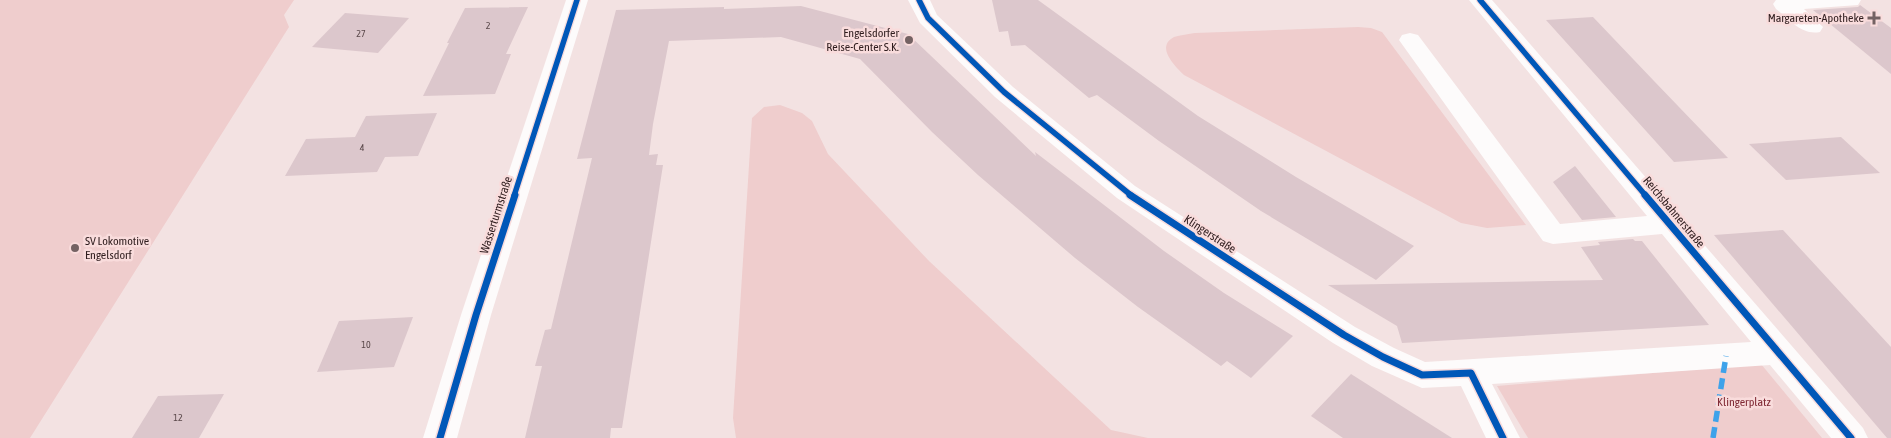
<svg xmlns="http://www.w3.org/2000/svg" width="1891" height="438" font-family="'Asap Condensed',sans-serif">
<rect width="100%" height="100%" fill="#f3e2e2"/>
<g fill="#efcdcd">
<path d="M 0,0 L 294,0 L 284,15 L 289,27 L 30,438 L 0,438 Z"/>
<path d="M 1358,27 L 1371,28 L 1382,32 L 1526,225 L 1487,228 L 1461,223 L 1184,75 C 1175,66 1155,47 1174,37 C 1180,35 1189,34 1195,33 Z"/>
<path d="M 780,105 L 802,113 L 812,121 L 828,154 L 929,261 L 1111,430 L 1148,438 L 736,438 L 733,418 L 752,118 L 764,107 Z"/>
<path d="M 1761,364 L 1822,438 L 1528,438 L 1497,386 Z"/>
</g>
<g fill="#dcc7cc">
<path d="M 992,0 L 1038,0 L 1198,116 L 1296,177 L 1414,246 L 1376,280 L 1261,211 L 1159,141 L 1097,95 L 1089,98 L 1025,45 L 1011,46 L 1008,31 L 999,32 Z"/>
<path d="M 1860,5 L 1891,28 L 1891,74 L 1813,10 L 1858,7 Z"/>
<path d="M 801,6 L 908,34 L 1036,156 L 1035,152 L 1164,251 L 1224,293 L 1293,336 L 1251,378 L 1227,361 L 1221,366 L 1138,307 L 1075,258 L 978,175 L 932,132 L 860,59 L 781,37 L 669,41 L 653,124 L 649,155 L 658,154 L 656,165 L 663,165 L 622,428 L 611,428 L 610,438 L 525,438 L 542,366 L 535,366 L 545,330 L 551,329 L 592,158 L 577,159 L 616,10 L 724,7 L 724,9 Z"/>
<path d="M 528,7 L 506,54 L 511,54 L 495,94 L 423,96 L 449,43 L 447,43 L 465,8 Z"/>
<path d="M 345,13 L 409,18 L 378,53 L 312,47 Z"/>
<path d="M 1593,17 L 1654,81 L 1728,158 L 1674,162 L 1546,20 Z"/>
<path d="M 437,113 L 418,156 L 385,157 L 377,172 L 285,176 L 306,139 L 355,137 L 366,116 Z"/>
<path d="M 1841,137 L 1880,173 L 1786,180 L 1749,144 Z"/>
<path d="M 1575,166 L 1616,217 L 1582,220 L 1553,182 Z"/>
<path d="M 1783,230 L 1891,347 L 1891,438 L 1887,438 L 1714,235 Z"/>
<path d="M 1633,239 L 1635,241 L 1642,241 L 1709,325 L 1402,343 L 1397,326 L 1328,285 L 1603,280 L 1581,247 L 1600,245 L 1598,242 Z"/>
<path d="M 413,317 L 394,367 L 317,372 L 339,321 Z"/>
<path d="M 1351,374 L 1452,438 L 1343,438 L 1311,416 Z"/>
<path d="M 224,394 L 199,438 L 132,438 L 158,396 Z"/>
</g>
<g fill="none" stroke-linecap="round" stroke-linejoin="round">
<g fill="#fdfbfb" fill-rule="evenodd">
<path d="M 566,0 L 588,0 L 491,315 L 457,438 L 423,438 L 461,315 Z"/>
<path d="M 908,0 L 930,0 L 937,15 L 1013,87 L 1135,186 L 1355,327 L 1394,348 L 1425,362 L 1751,342 L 1662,234 L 1553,244 L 1543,241 L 1399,40 L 1402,35 L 1410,33 L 1418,35 L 1560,224 L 1647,216 L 1469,0 L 1492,0 L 1863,428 L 1868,438 L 1831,438 L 1770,365 L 1492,384 L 1520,438 L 1486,438 L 1461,386 L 1422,388 L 1372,366 L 1333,343 L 1117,198 L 995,97 L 920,23 Z"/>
<path d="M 1776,0 L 1861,0 L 1858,5 L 1804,9 L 1823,27 L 1820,32 C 1802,36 1789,19 1776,9 L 1773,4 Z"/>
</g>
<path stroke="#3ea2ea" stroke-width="5.5" stroke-dasharray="11 5.5" stroke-linecap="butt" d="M 1713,438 L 1726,356"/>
<g stroke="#f9dcdc" stroke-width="8">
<g id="cycleway-far1">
<path d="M 919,0 L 928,18 L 1004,92 L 1132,196"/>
<path d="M 1480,0 L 1646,196"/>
<path d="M 514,196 L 577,0"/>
</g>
</g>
<g stroke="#f9dcdc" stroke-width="10">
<g id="cycleway">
<path d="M 1130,195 L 1344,335 L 1383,357 L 1422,375 L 1471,373 L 1503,438"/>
<path d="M 1645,195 L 1851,438"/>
<path d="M 440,438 L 476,315 L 515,195"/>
</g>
</g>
<use href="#cycleway-far1" stroke="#0057b8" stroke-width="5.5"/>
<use href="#cycleway" stroke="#0057b8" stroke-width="7"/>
</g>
<g fill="#746263" stroke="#f9dcdc" stroke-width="2">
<path d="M1871.5 10.5h5v5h5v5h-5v5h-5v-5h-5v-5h5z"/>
<circle cx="909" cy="40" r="5"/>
<circle cx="75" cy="248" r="5"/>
</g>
<g text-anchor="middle" stroke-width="5" stroke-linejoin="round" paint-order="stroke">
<g font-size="10" fill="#5a484a">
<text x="488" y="29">2</text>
<text x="361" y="37">27</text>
<text x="362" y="151">4</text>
<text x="366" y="348">10</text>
<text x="178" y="421">12</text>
</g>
<g font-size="12" fill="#2f1d1e" stroke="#f9dcdc" text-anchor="end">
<text x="1864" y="22">Margareten-Apotheke</text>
<text x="899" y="37">Engelsdorfer<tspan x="899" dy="14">Reise-Center S.K.</tspan></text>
<text x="85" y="245" text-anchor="start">SV Lokomotive<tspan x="85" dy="14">Engelsdorf</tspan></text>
</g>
<g font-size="12" fill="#2f1d1e" stroke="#f9dcdc">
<text transform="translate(1674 212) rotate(50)" y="4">Reichsbahnerstraße</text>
<text transform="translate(496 215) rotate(-72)" y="4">Wasserturmstraße</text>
<text transform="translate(1210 234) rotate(33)" y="4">Klingerstraße</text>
</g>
<g font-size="12" fill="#802a35" stroke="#f9dcdc">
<text x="1744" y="406">Klingerplatz</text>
</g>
</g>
</svg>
